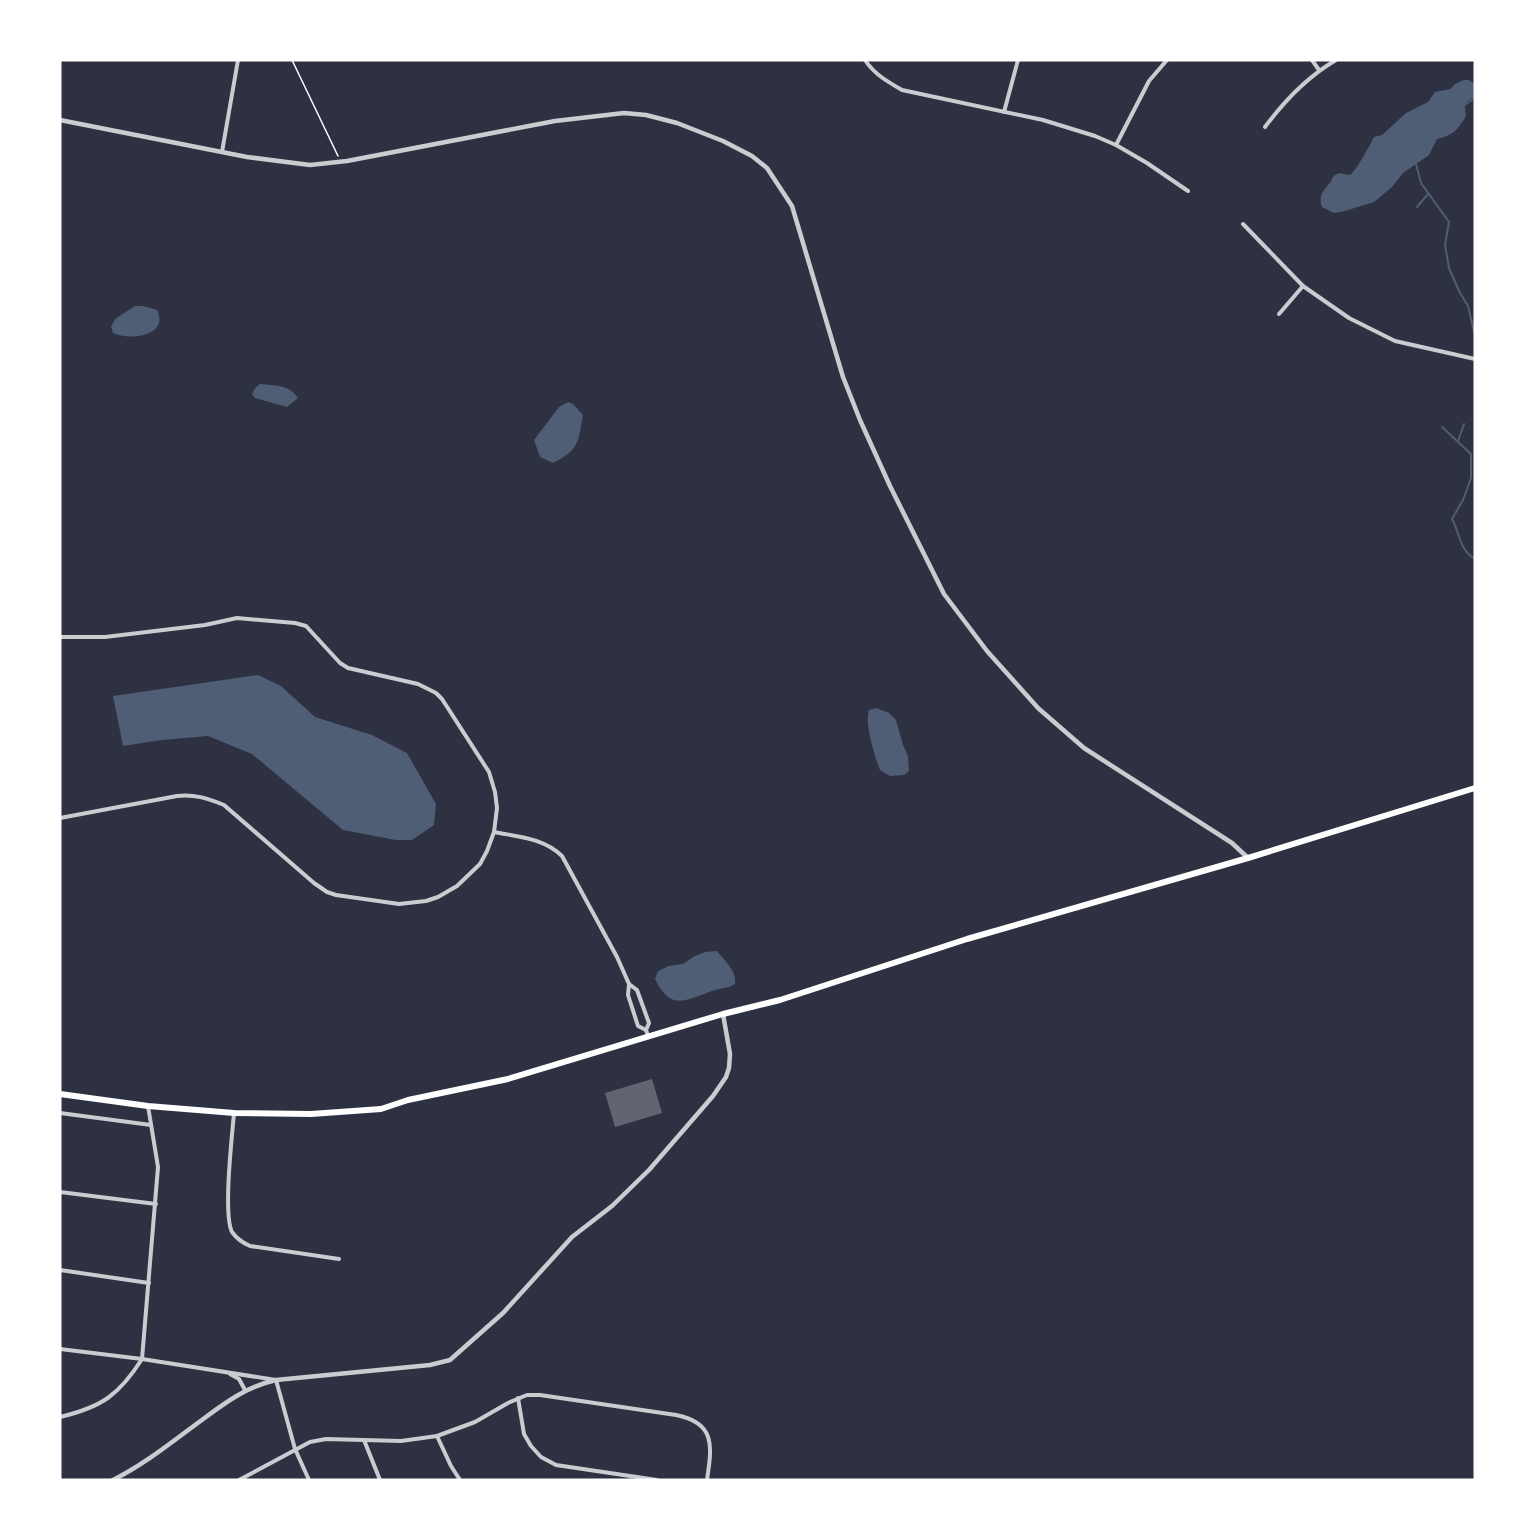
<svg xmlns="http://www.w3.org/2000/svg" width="1535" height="1540" font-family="'Source Sans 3',sans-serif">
<rect width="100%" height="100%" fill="#2d3142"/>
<g fill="#4f5d75">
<path d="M 1464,80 L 1469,80 L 1475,84 L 1475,97 C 1462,103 1465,105 1466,116 C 1458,130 1452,136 1437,139 L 1429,155 L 1403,173 L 1392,187 L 1374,202 L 1345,211 L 1334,213 L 1322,207 C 1318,194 1324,191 1331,181 C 1333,178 1332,176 1337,174 C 1343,171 1346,177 1351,174 C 1356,171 1371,143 1374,137 L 1382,135 L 1406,113 L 1428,102 L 1435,92 L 1450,89 L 1455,84 Z"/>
<path d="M 135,306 L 143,306 L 157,310 C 170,336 129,341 113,333 L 111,327 L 115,319 Z"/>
<path d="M 260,384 C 275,386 289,384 298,398 L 287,407 L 255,398 L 252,394 L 255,388 Z"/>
<path d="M 568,402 L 573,404 L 583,415 C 578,443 579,450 553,463 L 540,457 L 534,440 L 559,407 Z"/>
<path d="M 258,675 L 281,686 L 315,717 L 372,735 L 407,753 L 436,804 L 434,825 L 412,840 L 396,840 L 343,830 L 252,754 L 208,736 L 162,740 L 123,746 L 113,696 Z"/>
<path d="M 876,708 L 889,713 L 896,720 L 903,745 L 908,756 L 909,771 L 904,775 L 890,776 L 880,770 C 875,757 864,723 869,710 Z"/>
<path d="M 717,951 C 725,961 737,971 735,984 C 728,989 720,988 712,991 C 686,1000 671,1012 655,979 L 658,971 L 669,966 L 683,964 L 693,957 L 705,952 Z"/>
</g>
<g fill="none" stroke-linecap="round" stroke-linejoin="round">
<g stroke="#4f5d75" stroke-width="2">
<path d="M 1463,106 L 1475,98"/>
<path d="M 1416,164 L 1421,183 L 1449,222 L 1445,245 L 1449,268 L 1459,291 L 1468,306 L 1475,336"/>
<path d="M 1417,207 L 1428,194"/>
<path d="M 1442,427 L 1471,454 L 1471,478 L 1463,500 L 1452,519 C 1460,533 1459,550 1475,559"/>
<path d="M 1458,441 L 1464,424"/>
</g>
</g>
<path fill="#626471" d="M 652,1079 L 662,1113 L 615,1127 L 605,1093 Z"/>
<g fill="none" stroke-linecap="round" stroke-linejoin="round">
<path stroke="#fff" stroke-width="1.5" d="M 292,60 L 338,156"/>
<g stroke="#caccd0" stroke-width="4">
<path d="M 865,60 C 874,74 888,82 902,90 L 1043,120 L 1095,136 L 1116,145 L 1147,163 L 1188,191"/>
<path d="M 1312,60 L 1319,70"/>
<path d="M 1004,112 L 1018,60"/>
<path d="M 1265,127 C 1285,100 1307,77 1336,60"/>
<path d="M 1116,145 L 1149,81 L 1167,60"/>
<path d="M 222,152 L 238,60"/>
<path d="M 1243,224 L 1303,286 L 1349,318 L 1395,341 L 1475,359"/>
<path d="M 1279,314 L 1303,286"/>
<path d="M 60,637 L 105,637 L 205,625 L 237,618 L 295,623 L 306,626 L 340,663 L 348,668 L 418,684 L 436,693 L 442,699 L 489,772 L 495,792 L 497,808 L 494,832 L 487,851 L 480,864 L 457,886 L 438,897 L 426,901 L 399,904 L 336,895 L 327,892 L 314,883 L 224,805 C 207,798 194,794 177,796 L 60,818"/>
<path d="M 494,832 C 519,837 543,838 562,856 L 617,957 L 629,984 L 637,990 L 649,1023 L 646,1030 L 648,1036"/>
<path d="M 629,984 L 628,995 L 638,1026 L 646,1030"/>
<path d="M 60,1113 L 151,1125"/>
<path d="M 234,1113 C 232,1137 223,1214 232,1232 C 237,1239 243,1243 250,1246 L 339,1259"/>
<path d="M 60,1192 L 156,1204"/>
<path d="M 60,1270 L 149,1283"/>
<path d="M 60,1349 L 142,1359 L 276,1380 L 295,1449 L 309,1480"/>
<path d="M 230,1374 L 239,1379 L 245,1390"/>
<path d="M 518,1398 L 524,1434 L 531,1446 L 541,1457 L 556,1465 L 657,1480"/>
<path d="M 60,1417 C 102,1407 119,1395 142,1359 L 158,1167 L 148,1106"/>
<path d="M 437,1436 L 451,1466 L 460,1480"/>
<path d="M 364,1440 L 380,1480"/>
<path d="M 239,1480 L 310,1442 L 326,1439 L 401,1441 L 437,1436 L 475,1422 L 508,1403 L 527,1395 L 540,1395 L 676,1415 C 716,1423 712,1446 707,1480"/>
</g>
<g stroke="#caccd0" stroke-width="4.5">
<path d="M 60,120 L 247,157 L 310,165 L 347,161 L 555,121 L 624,113 L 646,115 L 677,123 L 723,141 L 752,156 L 767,168 L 792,206 L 843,377 L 860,420 L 890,486 L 944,594 L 987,651 L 1038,708 L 1084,748 L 1232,843 L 1248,858"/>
<path d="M 113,1480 C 143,1465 168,1445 195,1425 C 221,1406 244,1387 276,1380 L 430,1365 L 450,1360 L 503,1313 L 572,1237 L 612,1206 L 649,1170 L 713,1096 L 726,1077 L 729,1068 L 730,1054 L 723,1014"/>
</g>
<path stroke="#fff" stroke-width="6" d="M 60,1094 L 148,1106 L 234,1113 L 311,1114 L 381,1109 L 408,1100 L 508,1079 L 723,1014 L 780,1000 L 967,939 L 1248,858 L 1475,788"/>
</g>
<rect width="1535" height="1540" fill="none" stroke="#ffffff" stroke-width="123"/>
</svg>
